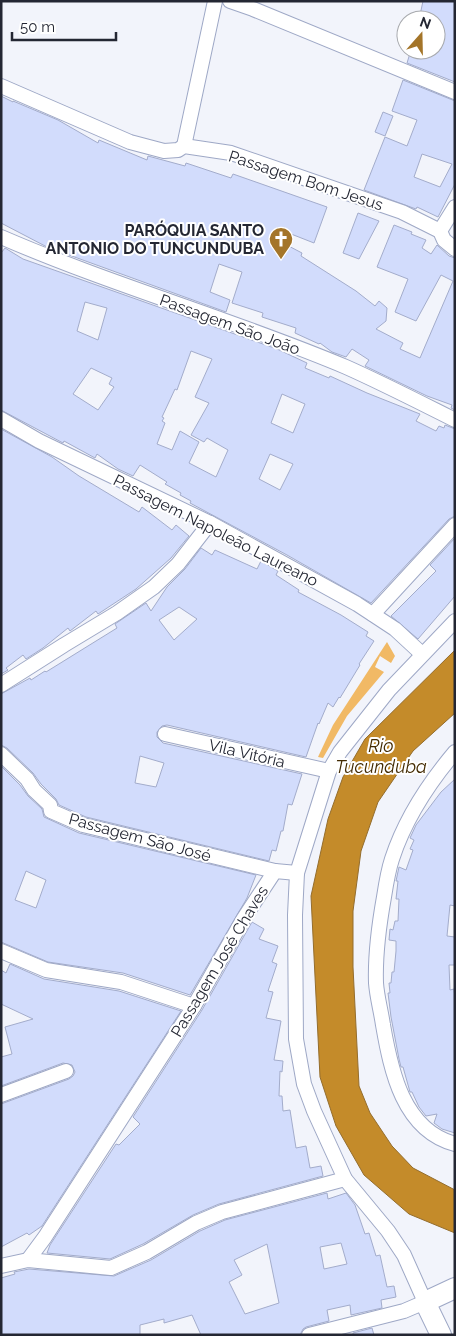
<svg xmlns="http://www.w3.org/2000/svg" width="456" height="1336" font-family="Raleway,sans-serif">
<rect width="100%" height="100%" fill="#f2f4fb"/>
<path fill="#f1b965" d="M 387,642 L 395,656 L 391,663 L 380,656 L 375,667 L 384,672 L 347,716 L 323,758 L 318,757 L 333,725 Z"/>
<path fill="#c48b2a" stroke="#946d2d" d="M 455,650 L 455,713 L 413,751 L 378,802 L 361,851 L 353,911 L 353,967 L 359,1086 L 370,1113 L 392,1146 L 413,1168 L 455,1190 L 455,1233 L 409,1214 L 364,1175 L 336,1126 L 320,1077 L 311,896 L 328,819 L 343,777 L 365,739 Z"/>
<g fill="#d2dcfc" stroke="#a3accb" fill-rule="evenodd">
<path d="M 423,1 L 455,1 L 455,82 L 407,63 L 411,50 L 419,50 L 430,54 L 431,50 L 436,50 L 436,20 L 419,20 Z"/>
<path d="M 403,80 L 455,101 L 455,184 L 438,217 L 417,207 L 416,209 L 364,190 L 385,137 L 407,146 L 417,120 L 392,111 ZM 422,154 L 452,164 L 440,187 L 414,177 Z"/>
<path d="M 1,96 L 13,102 L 13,101 L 58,120 L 98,143 L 99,140 L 147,160 L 148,156 L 185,166 L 186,163 L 231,178 L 233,174 L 327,207 L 314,243 L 286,232 L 281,242 L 302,253 L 301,256 L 356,291 L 375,306 L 379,301 L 387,308 L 386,321 L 376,329 L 403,343 L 400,349 L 420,358 L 453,281 L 441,275 L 416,321 L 395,312 L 408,279 L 377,267 L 394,225 L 412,232 L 411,234 L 426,240 L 422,248 L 431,254 L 437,245 L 449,256 L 455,258 L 455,410 L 451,408 L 452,405 L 427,396 L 365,366 L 369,360 L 352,349 L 346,357 L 332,352 L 320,343 L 319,344 L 295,333 L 296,328 L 262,317 L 263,313 L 232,303 L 242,272 L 219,264 L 210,292 L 230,300 L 226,312 L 47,247 L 1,223 Z"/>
<path d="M 383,112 L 393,116 L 385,136 L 375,132 Z"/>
<path d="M 358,213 L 379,221 L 359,259 L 343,253 Z"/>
<path d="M 5,248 L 23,259 L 277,349 L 307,363 L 305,368 L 329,378 L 330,376 L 367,393 L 420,414 L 416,421 L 436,431 L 439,426 L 444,428 L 445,425 L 455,429 L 455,516 L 449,519 L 371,603 L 287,555 L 190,503 L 191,501 L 180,495 L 181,493 L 165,484 L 167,482 L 140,465 L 133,476 L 118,469 L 97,454 L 95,458 L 64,441 L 63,443 L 1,410 L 1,253 ZM 85,302 L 107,308 L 98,340 L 77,331 ZM 191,351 L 212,359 L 195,397 L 209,403 L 191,435 L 204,442 L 207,438 L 228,450 L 216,477 L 189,463 L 199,442 L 180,431 L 172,450 L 157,444 L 165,423 L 162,421 L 164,418 L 162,417 L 175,389 L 177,390 ZM 91,368 L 112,378 L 109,384 L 114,387 L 98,410 L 73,394 ZM 282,394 L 305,404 L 293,433 L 271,423 ZM 270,454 L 293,464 L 280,490 L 259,479 Z"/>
<path d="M 1,429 L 52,457 L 79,476 L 139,512 L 142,507 L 172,530 L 176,525 L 189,536 L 171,558 L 136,589 L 98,614 L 96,611 L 70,631 L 68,628 L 43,648 L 26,659 L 23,655 L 6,668 L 8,670 L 1,674 Z"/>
<path d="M 455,538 L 455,596 L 418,639 L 391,616 L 436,571 L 430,565 Z"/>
<path d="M 201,548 L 212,555 L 215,550 L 257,569 L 261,561 L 278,571 L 276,575 L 299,590 L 298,592 L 341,615 L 368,632 L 366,636 L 374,641 L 359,664 L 360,665 L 340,698 L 339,697 L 333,707 L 328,703 L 319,724 L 318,723 L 306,757 L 167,725 L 162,726 L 157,732 L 157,737 L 163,743 L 302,774 L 292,805 L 288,804 L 283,831 L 281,831 L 276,851 L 272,850 L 269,861 L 86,817 L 59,805 L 56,799 L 41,784 L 33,773 L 7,748 L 1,745 L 1,694 L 30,678 L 31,680 L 45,671 L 46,672 L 117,628 L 115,624 L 146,603 L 151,611 L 167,587 L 185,569 ZM 179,607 L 197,619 L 174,640 L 159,620 ZM 140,756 L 164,763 L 156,787 L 135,783 Z"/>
<path d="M 1,766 L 20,785 L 28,796 L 42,809 L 44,817 L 79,833 L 256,875 L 247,898 L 190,995 L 123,973 L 48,962 L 1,942 ZM 26,871 L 46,880 L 36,908 L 15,900 Z"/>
<path d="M 455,779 L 455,906 L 450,905 L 447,936 L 455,937 L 455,965 L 449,965 L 450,990 L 454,989 L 455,998 L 455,1133 L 442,1129 L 434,1123 L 437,1114 L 426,1116 L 419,1107 L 412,1092 L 410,1092 L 403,1067 L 401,1067 L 399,1059 L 391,1017 L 388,993 L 390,993 L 389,983 L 391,983 L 392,972 L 394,972 L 396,951 L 396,941 L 389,940 L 390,929 L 393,930 L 395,921 L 398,921 L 399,899 L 396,899 L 398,881 L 396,881 L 399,867 L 406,870 L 413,850 L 410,849 L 414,840 L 410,838 L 416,825 L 441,792 Z"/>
<path d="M 252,922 L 264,929 L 259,939 L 278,946 L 272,962 L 277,964 L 268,991 L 273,992 L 266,1018 L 281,1021 L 274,1060 L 283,1061 L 282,1072 L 280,1071 L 279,1096 L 282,1096 L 283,1111 L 290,1110 L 296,1148 L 306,1146 L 310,1168 L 321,1166 L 323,1176 L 219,1204 L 193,1215 L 143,1244 L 110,1259 L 47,1253 L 50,1245 L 116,1144 L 119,1145 L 140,1124 L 133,1117 L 202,1010 Z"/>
<path d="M 10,964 L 44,979 L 119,991 L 181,1011 L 42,1226 L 29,1235 L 27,1233 L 1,1247 L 1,1104 L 69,1079 L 73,1076 L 75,1072 L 72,1065 L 63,1063 L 1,1086 L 1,1057 L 12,1054 L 5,1027 L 33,1019 L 1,1004 L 1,970 L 6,973 Z"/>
<path d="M 327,1193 L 328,1199 L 346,1193 L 355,1205 L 365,1234 L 369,1233 L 376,1256 L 380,1255 L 387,1287 L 394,1286 L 396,1297 L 381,1300 L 382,1308 L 351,1315 L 350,1305 L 327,1310 L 329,1321 L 306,1327 L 303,1329 L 300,1335 L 201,1335 L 192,1315 L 164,1323 L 164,1319 L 140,1325 L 140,1335 L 1,1335 L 1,1278 L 15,1274 L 14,1272 L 29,1269 L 114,1276 L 151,1260 L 200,1231 L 225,1220 ZM 341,1243 L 347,1264 L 324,1269 L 320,1247 ZM 267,1244 L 279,1303 L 245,1314 L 229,1282 L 242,1275 L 234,1260 Z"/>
<path d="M 372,1328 L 374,1335 L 353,1335 L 353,1333 Z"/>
</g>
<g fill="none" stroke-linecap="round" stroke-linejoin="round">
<g stroke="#9ea8c6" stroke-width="16">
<g id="street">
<path d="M 230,1 L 253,9 L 455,92"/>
<path d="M 1,86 L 130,142 L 164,151 L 178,150 L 184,146 L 231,153 L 402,212 L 440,231 L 444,240 L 455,249"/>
<path d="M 184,146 L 215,1"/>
<path d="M 440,231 L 455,207"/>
<path d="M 1,237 C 114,286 232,319 346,367 C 382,383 419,402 455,420"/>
<path d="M 1,419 L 39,441 L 210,523 L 357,604 L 395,629 L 422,654"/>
<path d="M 373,614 L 455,525"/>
<path d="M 1,685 L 64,645 L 117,613 L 154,587 L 178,564 L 210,523"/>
<path d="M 165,734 L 329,771"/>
<path d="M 455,752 C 428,784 405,819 392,859 C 388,871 386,884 384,897 C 379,925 375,954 376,983 C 377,997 381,1011 383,1025 C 391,1071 403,1130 455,1144"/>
<path d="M 1,754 L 27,779 L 34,790 L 50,805 L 51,811 L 83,825 L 275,871"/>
<path d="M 297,873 L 295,915 L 296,1039 L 304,1084 L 314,1111 L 345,1179 L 388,1231 L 404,1255 L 425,1302 L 404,1311 L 309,1335"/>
<path d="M 1,951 L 46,970 L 121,982 L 194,1006"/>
<path d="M 1,1095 L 66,1071"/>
<path d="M 28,1260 L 45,1237 L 194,1006 L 244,918 L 275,871 L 297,873 L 329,771 L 340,752 L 389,690 L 455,621"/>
<path d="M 1,1266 L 28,1260 L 111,1268 L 147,1252 L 196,1223 L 222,1212 L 345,1179"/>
</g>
</g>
<g stroke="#9ea8c6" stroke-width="22">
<path id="secondary" d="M 441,1335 L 425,1302 L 455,1288"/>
</g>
<use href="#street" stroke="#fff" stroke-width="14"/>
<use href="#secondary" stroke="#fff" stroke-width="20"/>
</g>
<defs>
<g id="church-pin" transform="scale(1.25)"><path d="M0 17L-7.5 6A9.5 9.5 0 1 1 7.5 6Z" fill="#a47529" stroke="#fff"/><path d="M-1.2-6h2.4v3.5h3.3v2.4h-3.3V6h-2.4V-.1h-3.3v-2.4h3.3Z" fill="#fff"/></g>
</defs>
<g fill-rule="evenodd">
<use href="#church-pin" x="281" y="239"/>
</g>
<g text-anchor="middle" stroke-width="4" stroke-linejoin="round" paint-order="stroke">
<g font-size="16" fill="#242733" stroke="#fff">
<text transform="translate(306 180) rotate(18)" y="6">Passagem Bom Jesus</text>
<text transform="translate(230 324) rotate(20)" y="6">Passagem São João</text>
<text transform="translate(216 530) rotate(27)" y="6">Passagem Napoleão Laureano</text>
<text transform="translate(247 753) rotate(13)" y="6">Vila Vitória</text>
<text transform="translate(140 837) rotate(15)" y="6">Passagem São José</text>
<text transform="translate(219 961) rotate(-59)" y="6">Passagem José Chaves</text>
</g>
<g font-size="16" font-weight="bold" fill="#242733" stroke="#fff" text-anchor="end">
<text x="264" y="236">PARÓQUIA SANTO<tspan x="264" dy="18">ANTONIO DO TUNCUNDUBA</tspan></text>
</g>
<g font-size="18" font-style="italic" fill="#432b03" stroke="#fff">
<text x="381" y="752">Rio<tspan x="381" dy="21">Tucunduba</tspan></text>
</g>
</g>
<rect width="456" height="1336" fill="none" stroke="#242733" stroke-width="5"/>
<g transform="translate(421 35) rotate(20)"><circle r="24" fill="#ffffff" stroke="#a7a9ad"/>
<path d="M0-4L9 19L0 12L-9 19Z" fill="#a47529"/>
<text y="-8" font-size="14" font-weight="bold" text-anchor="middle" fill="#242733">N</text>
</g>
<path d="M12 32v8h104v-8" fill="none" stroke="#242733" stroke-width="2.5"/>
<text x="20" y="32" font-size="15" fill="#242733" stroke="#ffffff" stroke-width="4" paint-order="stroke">50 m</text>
</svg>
